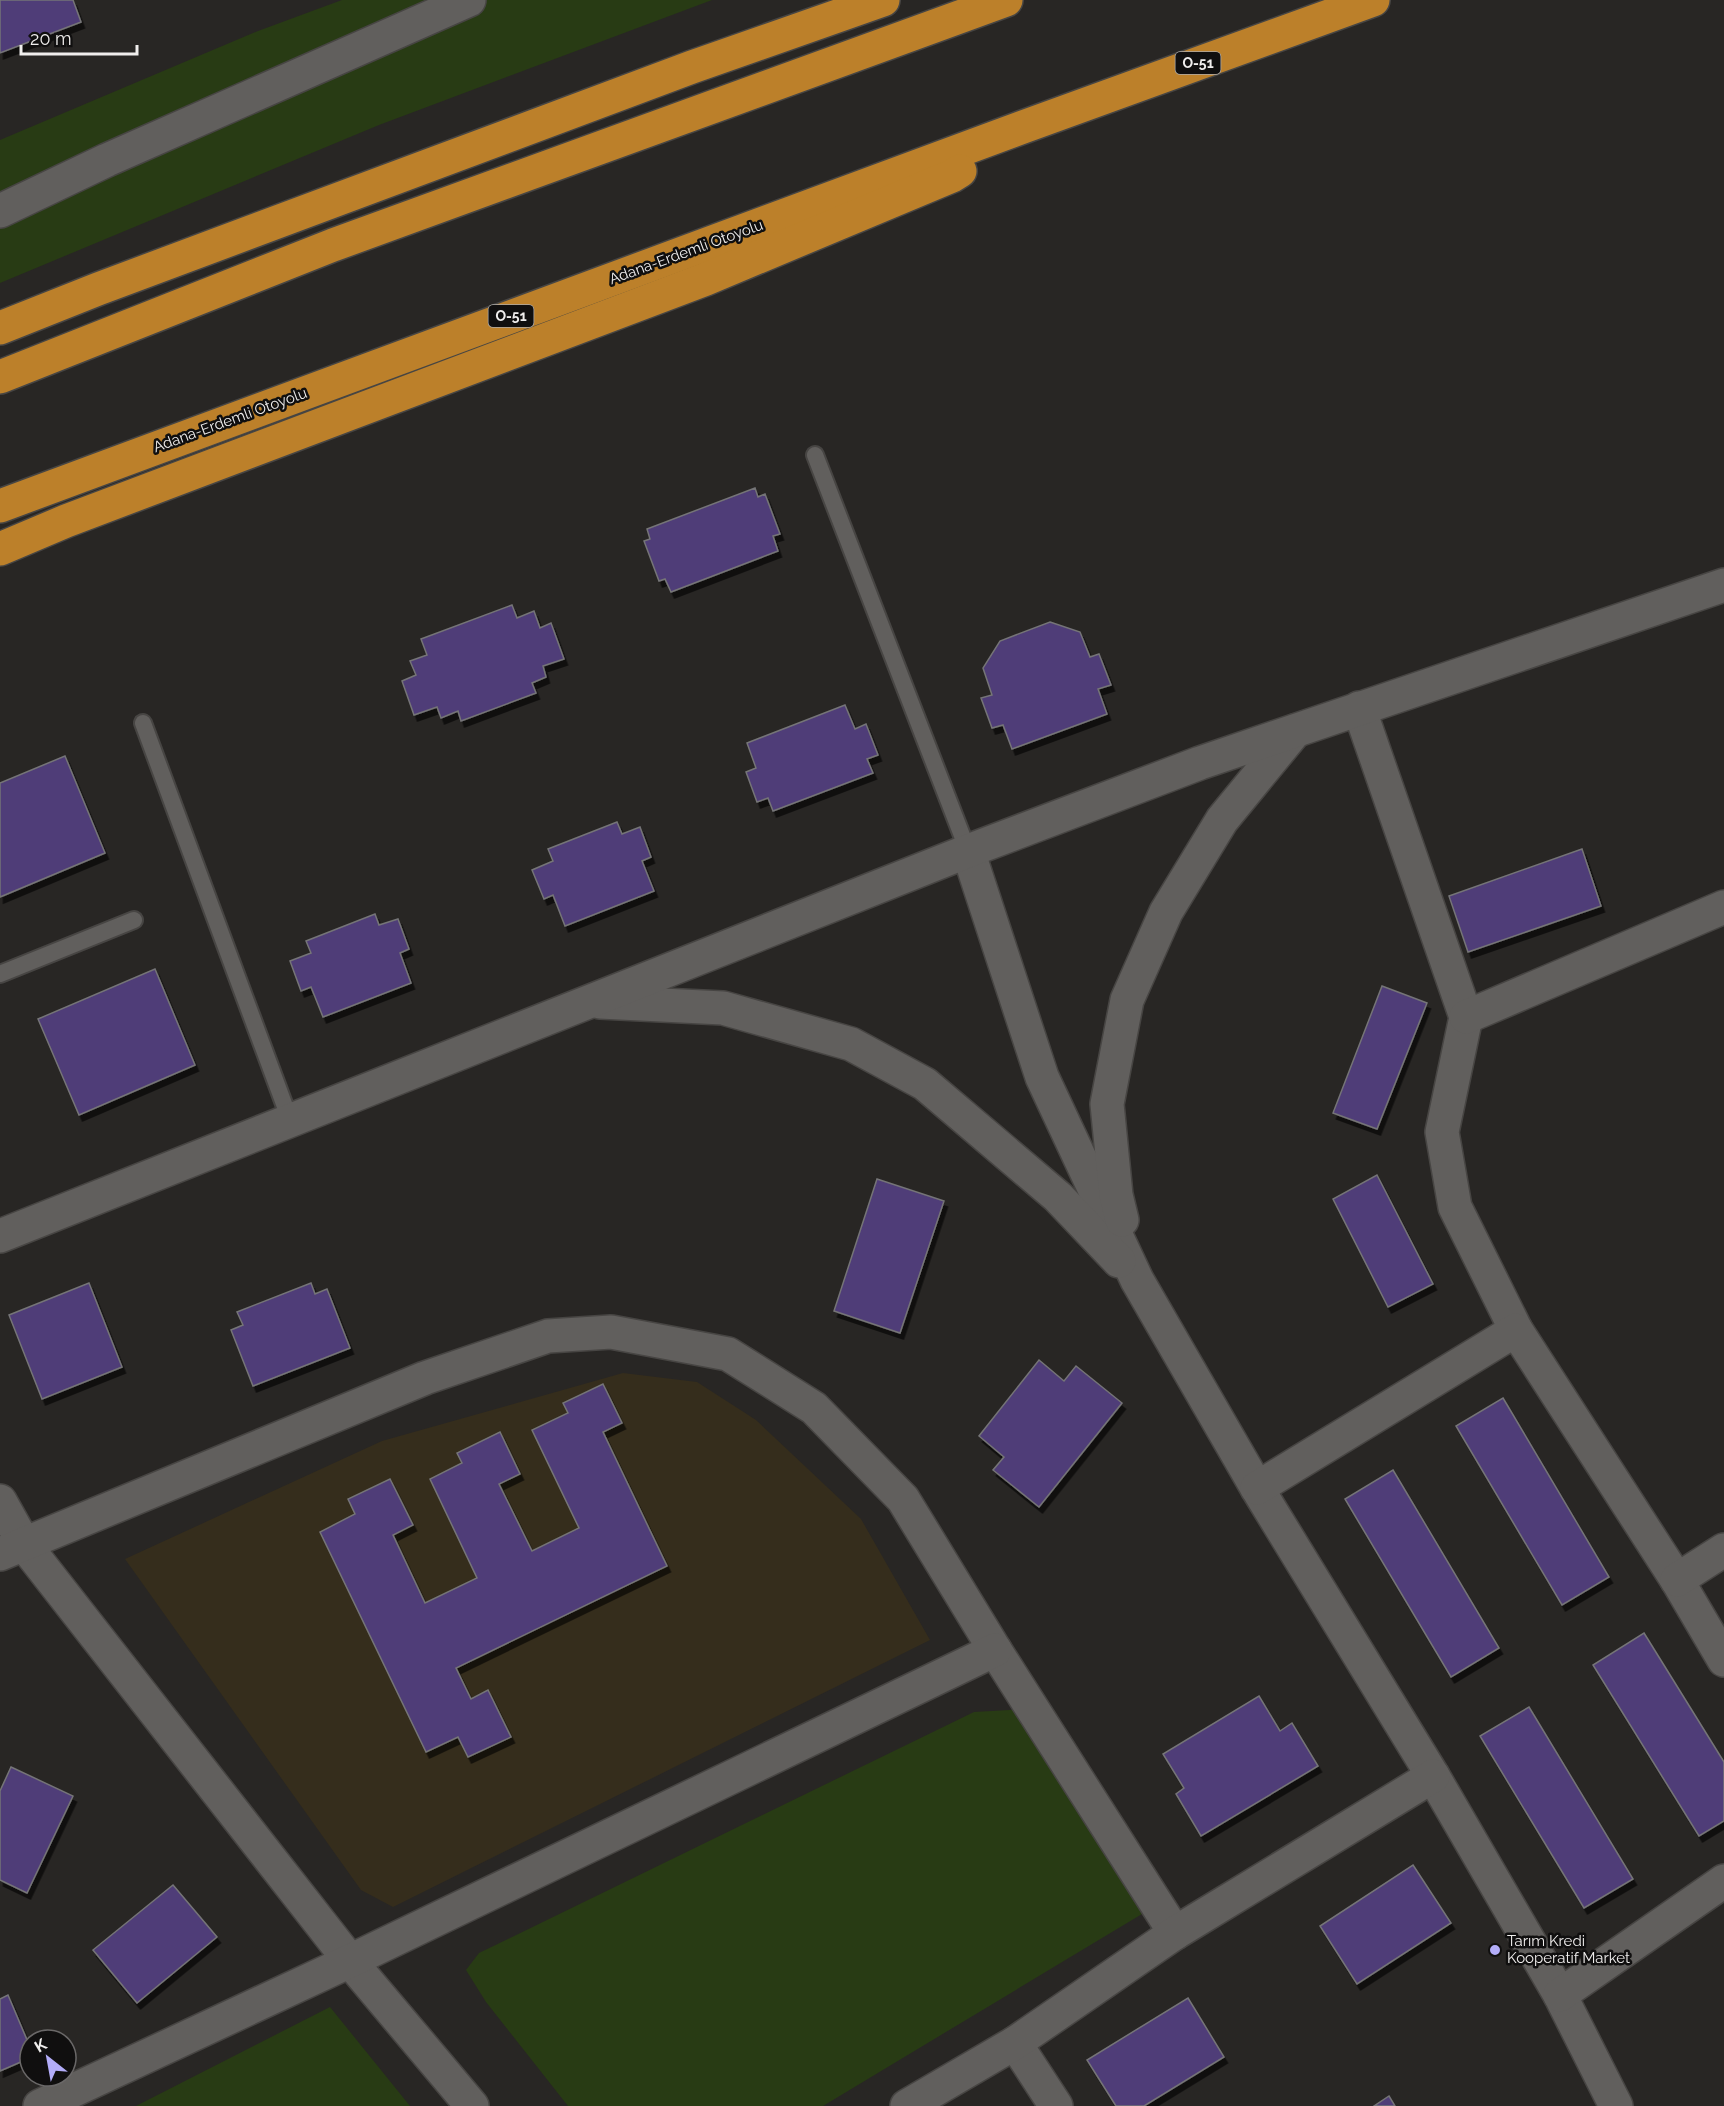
<svg xmlns="http://www.w3.org/2000/svg" width="1724" height="2106" font-family="Raleway,sans-serif">
<defs>
<filter id="shadow"><feDropShadow dx="3.5" dy="6" stdDeviation="0" flood-color="#0009"/></filter>
</defs>
<rect width="100%" height="100%" fill="#282624"/>
<path fill="#352d1c" d="M 623,1373 L 697,1382 L 756,1420 L 861,1519 L 930,1640 L 393,1907 L 361,1890 L 125,1559 L 382,1441 Z"/>
<g fill="#283b14">
<path d="M 342,0 L 712,0 L 379,125 L 0,283 L 0,140 L 258,31 Z"/>
<path d="M 1026,1709 L 1147,1911 L 823,2106 L 568,2106 L 486,2002 L 466,1970 L 479,1953 L 974,1712 Z"/>
<path d="M 330,2007 L 410,2106 L 136,2106 Z"/>
</g>
<g fill="#4f3d78" stroke="#757477" stroke-width="1.5" filter="url(#shadow)">
<path d="M 0,0 L 73,0 L 81,22 L 0,53 Z"/>
<path d="M 755,488 L 758,497 L 765,494 L 780,534 L 773,536 L 778,551 L 671,592 L 665,579 L 659,581 L 644,541 L 650,539 L 647,529 Z"/>
<path d="M 512,605 L 517,618 L 534,611 L 540,628 L 551,623 L 564,659 L 543,666 L 546,677 L 532,683 L 536,693 L 461,721 L 458,711 L 441,718 L 437,707 L 414,715 L 402,681 L 416,675 L 410,661 L 427,655 L 421,639 Z"/>
<path d="M 1050,622 L 1080,632 L 1090,657 L 1099,654 L 1111,685 L 1098,689 L 1107,714 L 1012,749 L 1003,725 L 992,728 L 981,698 L 992,695 L 983,668 L 1000,641 Z"/>
<path d="M 845,705 L 855,729 L 866,724 L 878,755 L 867,759 L 873,773 L 773,811 L 768,798 L 757,802 L 746,772 L 756,768 L 747,743 Z"/>
<path d="M 65,756 L 105,853 L 0,897 L 0,783 Z"/>
<path d="M 617,822 L 622,834 L 640,827 L 651,857 L 642,861 L 654,891 L 565,926 L 553,895 L 544,899 L 532,870 L 553,861 L 548,849 Z"/>
<path d="M 1582,849 L 1601,906 L 1468,952 L 1449,896 Z"/>
<path d="M 375,914 L 379,925 L 398,919 L 409,949 L 400,953 L 411,983 L 323,1017 L 311,987 L 301,991 L 290,961 L 311,953 L 306,941 Z"/>
<path d="M 155,969 L 195,1065 L 79,1115 L 38,1019 Z"/>
<path d="M 1382,986 L 1427,1003 L 1377,1129 L 1333,1113 Z"/>
<path d="M 1377,1175 L 1433,1284 L 1388,1307 L 1333,1199 Z"/>
<path d="M 877,1179 L 944,1201 L 900,1333 L 834,1311 Z"/>
<path d="M 89,1283 L 122,1367 L 42,1399 L 9,1315 Z"/>
<path d="M 311,1283 L 315,1294 L 327,1289 L 350,1348 L 253,1386 L 231,1330 L 243,1325 L 237,1312 Z"/>
<path d="M 1039,1360 L 1064,1381 L 1076,1366 L 1122,1403 L 1039,1507 L 993,1470 L 1004,1457 L 979,1436 Z"/>
<path d="M 603,1384 L 622,1423 L 603,1432 L 667,1566 L 456,1668 L 471,1699 L 488,1690 L 511,1737 L 468,1757 L 458,1737 L 426,1752 L 320,1532 L 355,1514 L 348,1499 L 390,1479 L 413,1525 L 393,1535 L 425,1603 L 477,1578 L 430,1479 L 462,1463 L 457,1453 L 500,1432 L 520,1474 L 499,1484 L 532,1551 L 579,1528 L 532,1430 L 568,1413 L 563,1403 Z"/>
<path d="M 1503,1398 L 1609,1577 L 1562,1605 L 1456,1426 Z"/>
<path d="M 1393,1470 L 1499,1648 L 1451,1677 L 1345,1499 Z"/>
<path d="M 1644,1633 L 1724,1762 L 1724,1821 L 1699,1836 L 1593,1665 Z"/>
<path d="M 1259,1696 L 1280,1731 L 1292,1723 L 1318,1766 L 1201,1836 L 1176,1794 L 1184,1788 L 1163,1754 Z"/>
<path d="M 1529,1707 L 1633,1879 L 1584,1908 L 1480,1736 Z"/>
<path d="M 11,1767 L 73,1796 L 27,1893 L 0,1880 L 0,1791 Z"/>
<path d="M 1413,1865 L 1451,1923 L 1357,1984 L 1320,1926 Z"/>
<path d="M 173,1885 L 217,1937 L 137,2003 L 93,1950 Z"/>
<path d="M 8,1995 L 30,2047 L 30,2058 L 0,2071 L 0,1999 Z"/>
<path d="M 1188,1998 L 1224,2057 L 1144,2106 L 1116,2106 L 1087,2060 Z"/>
<path d="M 1389,2096 L 1395,2106 L 1374,2106 Z"/>
</g>
<g fill="none" stroke-linecap="round" stroke-linejoin="round">
<g stroke="#474543" stroke-width="20">
<g id="service">
<path d="M 815,455 L 968,851"/>
<path d="M 143,723 L 290,1120"/>
<path d="M 0,974 L 134,920"/>
</g>
</g>
<g stroke="#474543" stroke-width="36">
<g id="minor">
<path d="M 0,211 L 107,160 L 469,0"/>
<path d="M 1359,708 L 1466,1017 L 1442,1132 L 1455,1207 L 1516,1330"/>
<path d="M 968,851 L 1042,1077 L 1137,1280 L 1257,1488 L 1433,1776 L 1560,1995 L 1616,2106"/>
<path d="M 600,1002 L 723,1008 L 851,1044 L 925,1084 L 1058,1197 L 1119,1261"/>
<path d="M 1466,1017 L 1724,907"/>
<path d="M 1122,1220 L 1116,1195 L 1107,1104 L 1127,1000 L 1166,912 L 1222,820 L 1295,731"/>
<path d="M 0,1236 L 968,851 L 1200,763 L 1724,585"/>
<path d="M 1257,1488 L 1516,1330 L 1677,1580 L 1724,1660"/>
<path d="M 0,1501 L 24,1544 L 350,1961 L 472,2106"/>
<path d="M 0,1554 L 425,1378 L 548,1336 L 611,1332 L 728,1354 L 814,1408 L 903,1499 L 995,1650 L 1175,1933"/>
<path d="M 1677,1580 L 1724,1550"/>
<path d="M 1560,1995 L 1724,1881"/>
<path d="M 1015,2043 L 1056,2106"/>
<path d="M 40,2106 L 350,1961 L 995,1650"/>
<path d="M 907,2106 L 1015,2043 L 1175,1933 L 1433,1776"/>
</g>
</g>
<g stroke="#474543" stroke-width="36">
<g id="motorway">
<path d="M 0,328 L 98,289 L 692,67 L 883,0"/>
<path d="M 0,377 L 333,245 L 1006,0"/>
<path d="M 0,506 L 1023,127 L 1373,0"/>
<path d="M 0,549 L 66,521 L 706,279 L 952,176 L 960,171"/>
</g>
</g>
<use href="#service" stroke="#615f5d" stroke-width="16"/>
<use href="#minor" stroke="#615f5d" stroke-width="33"/>
<use href="#motorway" stroke="#bc802a" stroke-width="33"/>
</g>
<circle fill="#b3adf9" stroke="#100f0f" stroke-width="2" cx="1495" cy="1950" r="6"/>
<g text-anchor="middle" stroke-width="5" stroke-linejoin="round" paint-order="stroke">
<g fill="#100f0f" stroke="#adabaa" stroke-width="1.5">
<rect x="1175.5" y="52" width="45" height="22" rx="4.5"/>
<rect x="488.5" y="305" width="45" height="22" rx="4.5"/>
</g>
<g font-size="14" font-weight="bold" fill="#f0eeed">
<text x="1198" y="68">O-51</text>
<text x="511" y="321">O-51</text>
</g>
<g font-size="15" fill="#f0eeed" stroke="#100f0f">
<text transform="translate(686 252) rotate(-20)" y="5">Adana-Erdemli Otoyolu</text>
<text transform="translate(230 420) rotate(-20)" y="5">Adana-Erdemli Otoyolu</text>
</g>
<g font-size="15" fill="#f0eeed" stroke="#100f0f" text-anchor="start">
<text x="1507" y="1946">Tarım Kredi<tspan x="1507" dy="17">Kooperatif Market</tspan></text>
</g>
</g>
<g transform="translate(48 2058) rotate(329)"><circle r="28" fill="#100f0f" stroke="#6a6868" stroke-width="1.5"/>
<path d="M0-4.5L10 22L0 15L-10 22Z" fill="#b3adf9"/>
<text y="-9" font-size="16" font-weight="bold" text-anchor="middle" fill="#f0eeed">K</text>
</g>
<path d="M21 45v9h116v-9" fill="none" stroke="#f0eeed" stroke-width="3"/>
<text x="30" y="45" font-size="18" fill="#f0eeed" stroke="#100f0f" stroke-width="4.5" paint-order="stroke">20 m</text>
</svg>
